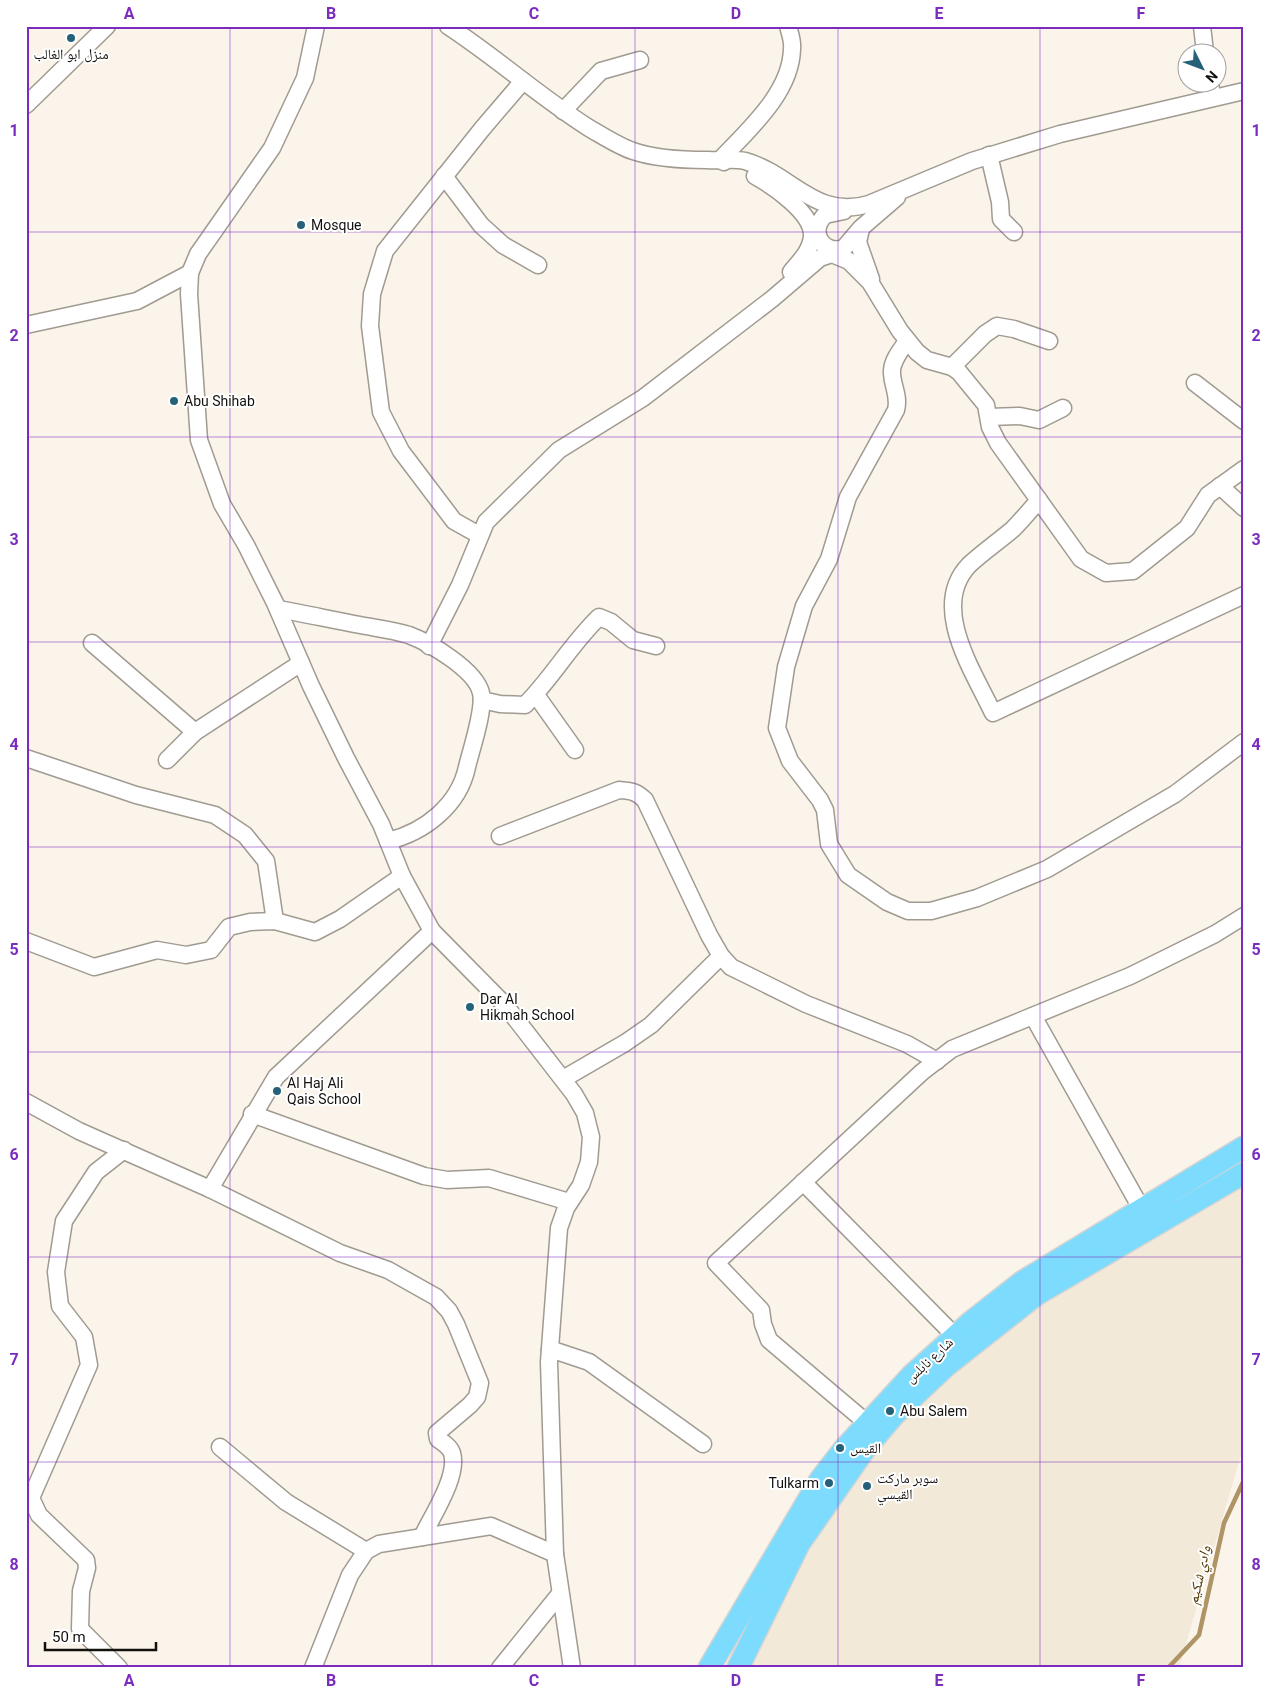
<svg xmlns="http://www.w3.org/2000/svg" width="1270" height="1694" font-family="Roboto,'Noto Naskh Arabic',sans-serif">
<rect width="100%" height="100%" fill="#faf4ea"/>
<path fill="#f3e9d8" d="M 1244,1162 L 1244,1452 L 1240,1458 L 1179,1668 L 739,1668 L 890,1416 L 1114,1243 Z"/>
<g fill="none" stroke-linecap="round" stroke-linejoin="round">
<path stroke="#af9466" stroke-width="4.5" d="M 1168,1668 L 1199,1635 L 1224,1523 L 1244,1480"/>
<g stroke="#a09a91" stroke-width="19">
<g id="minor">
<path d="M 316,26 L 305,78 L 272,148 L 198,254 L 190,273 L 189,294 L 199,440 L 222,504 L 246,545 L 275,603 L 311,686 L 346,758 L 381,824 L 402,876 L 432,931 L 505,1005 L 574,1094 L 585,1113 L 591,1137 L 589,1162 L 581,1185 L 566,1208 L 559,1228 L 549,1362 L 555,1554 L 572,1668"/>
<path d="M 448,26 C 497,58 540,97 589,128 C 603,136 618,146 633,151 C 656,159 683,160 707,160 C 720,161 733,158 745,161 C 792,174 815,220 869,204 L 972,161 L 1060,134 L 1244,91"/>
<path d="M 1202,26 L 1205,52"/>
<path d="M 1210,82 L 1212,98"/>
<path d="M 26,105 L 107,26"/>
<path d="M 563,111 L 601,71 L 640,60"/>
<path d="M 989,155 L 1000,202 L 1001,219 L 1014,232"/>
<path d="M 724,162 L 720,160 C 748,130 791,93 792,49 C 793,41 790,34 788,26"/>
<path d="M 444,176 L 481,225 L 503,245 L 538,265"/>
<path d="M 755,176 C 773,186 813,213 812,236 C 811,251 799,262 791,272"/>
<path d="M 844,211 L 825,215 C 808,232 823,255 844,248 L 861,228 L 897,197"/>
<path d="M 861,229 L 858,242 L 871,279"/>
<path d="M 26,325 L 137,301 L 190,273"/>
<path d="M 907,341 C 901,350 893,359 892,370 C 891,384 900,395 896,410 L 848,497 L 829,559 L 804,606 L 786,667 L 777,728 L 790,761 L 820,800 L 825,810 L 829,844 L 848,875 L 887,902 L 908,911 L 931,911 L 977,898 L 1047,869 L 1175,794 L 1244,742"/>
<path d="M 952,367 L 985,334 L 997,326 L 1014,329 L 1049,341"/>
<path d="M 1195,383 L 1244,421"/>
<path d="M 989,417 L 1020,416 L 1039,420 L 1063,408"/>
<path d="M 1220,486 L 1244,508"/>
<path d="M 1039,500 C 1030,510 1022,520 1013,529 C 999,541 983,552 969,565 C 929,607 974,672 993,713 L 1244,595"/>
<path d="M 479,535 L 454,521 L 401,451 L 381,412 L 370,326 L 372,294 L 385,251 L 482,129 L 523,81"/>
<path d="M 278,609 C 306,614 333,620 360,625 C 376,628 393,630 409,635 C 430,643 476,670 481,693 C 485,709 471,750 467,767 C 459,805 425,832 388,841"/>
<path d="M 92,643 L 195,732"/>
<path d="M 429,646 L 460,585 L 486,522 L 559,450 L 643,398 L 772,299 L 820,258 L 832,254 L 849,261 L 870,282 L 900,331 L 917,352 L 927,360 L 952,367 L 959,372 L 986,405 L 990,427 L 998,443 L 1081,559 L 1106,573 L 1133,571 L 1187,528 L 1208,495 L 1244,469"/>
<path d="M 536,695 L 575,750"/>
<path d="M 482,700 L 500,704 L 525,705 C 552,678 571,644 599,617 L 611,622 L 633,640 L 656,646"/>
<path d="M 26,758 L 136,795 L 215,815 L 245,835 L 266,861 L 275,921"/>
<path d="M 167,760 L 195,732 L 301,663"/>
<path d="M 500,836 L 619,790 C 631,791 636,791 645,800 L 709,935 L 721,956 L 731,967 L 806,1004 L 907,1044 L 937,1061"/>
<path d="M 26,941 L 94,967 L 157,950 L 186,955 L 211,950 L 229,927 L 250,922 L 275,921 L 315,932 L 340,919 L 402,876"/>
<path d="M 1033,1016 L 1141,1208"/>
<path d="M 563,1079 L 625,1043 L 651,1025 L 721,956"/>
<path d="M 26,1102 L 79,1131 L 210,1189 L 340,1253 L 388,1270 L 436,1297 L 449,1311 L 456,1324 L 480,1383 L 477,1397 L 470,1405 L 437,1433 L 438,1439 C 444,1443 450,1447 452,1453 C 459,1476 432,1516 422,1537"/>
<path d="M 252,1114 L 424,1176 L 447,1180 L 489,1178 L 569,1202"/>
<path d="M 803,1182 L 955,1336"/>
<path d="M 210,1189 L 276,1077 L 432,931"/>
<path d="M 550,1349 L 589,1362 L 703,1444"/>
<path d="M 867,1423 L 769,1340 L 763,1324 L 761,1310 L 716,1263 L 922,1072 L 952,1049 L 1130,976 L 1215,934 L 1244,916"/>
<path d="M 220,1447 L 286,1502 L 366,1551"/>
<path d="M 119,1668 L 80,1629 L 81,1591 L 87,1568 L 86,1560 L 39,1515 L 31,1498 L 89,1365 L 84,1337 L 60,1306 L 56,1272 L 64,1221 L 96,1172 L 124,1150"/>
<path d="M 313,1668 L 350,1575 L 366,1551 L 379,1544 L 491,1526 L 555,1554"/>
<path d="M 500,1668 L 559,1595"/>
</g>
</g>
<g stroke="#d5d4d4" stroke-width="24">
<g id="major">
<path d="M 709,1668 L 820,1480 L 844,1449 L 911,1376 L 971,1322 L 1022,1282 L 1244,1147"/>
<path d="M 738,1668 L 799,1544 L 865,1449 L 895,1414 L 946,1366 L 1036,1295 L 1244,1173"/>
</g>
</g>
<use href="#minor" stroke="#fff" stroke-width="16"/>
<use href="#major" stroke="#7ddcfd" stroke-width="21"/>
</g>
<path fill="none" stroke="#7b2cbf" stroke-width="1" stroke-opacity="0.55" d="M 230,26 L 230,1668M 432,26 L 432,1668M 635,26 L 635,1668M 838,26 L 838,1668M 1040,26 L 1040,1668M 26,232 L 1244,232M 26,437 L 1244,437M 26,642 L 1244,642M 26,847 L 1244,847M 26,1052 L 1244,1052M 26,1257 L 1244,1257M 26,1462 L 1244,1462"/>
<g fill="#256179" stroke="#fff" stroke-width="2">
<circle cx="71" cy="38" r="5"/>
<circle cx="301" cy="225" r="5"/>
<circle cx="174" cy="401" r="5"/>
<circle cx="470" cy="1007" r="5"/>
<circle cx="277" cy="1091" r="5"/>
<circle cx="890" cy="1411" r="5"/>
<circle cx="840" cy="1448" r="5"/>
<circle cx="829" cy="1483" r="5"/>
<circle cx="867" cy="1486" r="5"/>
</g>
<g text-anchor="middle" stroke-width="4" stroke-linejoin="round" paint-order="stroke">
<g font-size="14" fill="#13110e" stroke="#fff" text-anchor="start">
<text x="71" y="59" text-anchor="middle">منزل ابو الغالب</text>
<text x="311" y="230">Mosque</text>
<text x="184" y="406">Abu Shihab</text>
<text x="480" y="1004">Dar Al<tspan x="480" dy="16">Hikmah School</tspan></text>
<text x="287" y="1088">Al Haj Ali<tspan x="287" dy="16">Qais School</tspan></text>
<text x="900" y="1416">Abu Salem</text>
<text x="850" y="1453">القيس</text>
<text x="877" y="1483">سوبر ماركت<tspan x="877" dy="16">القيسي</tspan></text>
<text x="819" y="1488" text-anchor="end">Tulkarm</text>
</g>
<g font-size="14" fill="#13110e" stroke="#fff">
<text transform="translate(929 1360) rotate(-43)" y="5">شارع نابلس</text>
</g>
<g font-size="15" font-style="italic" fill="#4f3700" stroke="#fff">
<text transform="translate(1199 1575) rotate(-77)" y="5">وادي شكيم</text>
</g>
</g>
<rect width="1270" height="1694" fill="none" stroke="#ffffff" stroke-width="55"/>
<g transform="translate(1202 68) rotate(132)"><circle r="24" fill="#ffffff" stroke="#a1a09f"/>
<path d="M0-4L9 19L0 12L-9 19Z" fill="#256179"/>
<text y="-8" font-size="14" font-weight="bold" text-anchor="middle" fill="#13110e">N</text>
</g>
<path d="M45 1642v8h111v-8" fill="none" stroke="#13110e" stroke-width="2.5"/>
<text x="52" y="1642" font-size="15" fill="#13110e" stroke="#ffffff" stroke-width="4" paint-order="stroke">50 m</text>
<rect x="28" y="28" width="1214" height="1638" fill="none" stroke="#7b2cbf" stroke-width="2"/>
<g font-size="16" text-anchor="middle" font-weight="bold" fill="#7b2cbf">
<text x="129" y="19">A</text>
<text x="331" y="19">B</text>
<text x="534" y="19">C</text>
<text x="736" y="19">D</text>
<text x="939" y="19">E</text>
<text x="1141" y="19">F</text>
<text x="14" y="136">1</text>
<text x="1256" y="136">1</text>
<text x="14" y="341">2</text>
<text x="1256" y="341">2</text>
<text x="14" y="545">3</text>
<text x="1256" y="545">3</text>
<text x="14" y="750">4</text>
<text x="1256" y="750">4</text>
<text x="14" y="955">5</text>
<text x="1256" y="955">5</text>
<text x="14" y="1160">6</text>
<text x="1256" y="1160">6</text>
<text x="14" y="1365">7</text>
<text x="1256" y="1365">7</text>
<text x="14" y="1570">8</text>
<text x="1256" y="1570">8</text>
<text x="129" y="1686">A</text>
<text x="331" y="1686">B</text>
<text x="534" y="1686">C</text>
<text x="736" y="1686">D</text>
<text x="939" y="1686">E</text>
<text x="1141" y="1686">F</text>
</g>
</svg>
